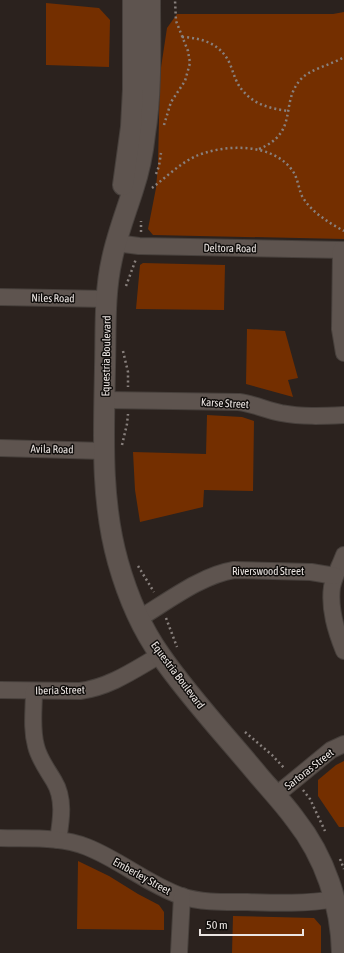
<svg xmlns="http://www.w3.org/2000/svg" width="344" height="953" font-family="'Asap Condensed',sans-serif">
<rect width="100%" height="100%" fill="#2b221e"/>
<g fill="#742f00">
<path d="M 46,3 L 99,8 L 110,20 L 109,67 L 46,65 Z"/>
<path d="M 344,12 L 344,239 L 153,235 L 148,229 L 156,188 L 158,164 L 160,74 L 167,28 L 177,14 L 333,14 Z"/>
<path d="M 143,263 L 225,265 L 224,310 L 136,309 L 140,265 Z"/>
<path d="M 247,329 L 285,331 L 298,378 L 288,380 L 293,397 L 246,384 Z"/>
<path d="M 207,415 L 242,417 L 254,421 L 253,491 L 204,490 L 203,507 L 140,522 L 135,490 L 133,452 L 206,454 Z"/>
<path d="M 344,761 L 344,827 L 339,827 L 318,796 L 318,780 L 336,765 Z"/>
<path d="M 78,861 L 109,876 L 138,894 L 159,905 L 164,912 L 164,930 L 77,929 Z"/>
<path d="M 233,916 L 314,918 L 321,926 L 321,953 L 232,953 Z"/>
</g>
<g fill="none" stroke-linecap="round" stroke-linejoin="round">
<g stroke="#47403c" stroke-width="18">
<g id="minor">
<path d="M 116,243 L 139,246 L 344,250"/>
<path d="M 341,250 L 340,329 L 344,353"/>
<path d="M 0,297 L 107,299"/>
<path d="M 105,400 L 239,402 C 253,404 267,410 281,413 C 302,417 323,416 344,415"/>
<path d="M 0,448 L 103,451"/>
<path d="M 344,555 C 340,566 334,576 332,587 C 329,609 336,631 344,651"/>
<path d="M 140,618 C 168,601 202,575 234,570 L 311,572 L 335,576"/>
<path d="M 0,690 L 80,691 C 110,687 134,670 160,655"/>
<path d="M 34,691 C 34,709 31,728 36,746 C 39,759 47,769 54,781 C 65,799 61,821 58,840"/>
<path d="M 275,796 L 331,750 L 344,744"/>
<path d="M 0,838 C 28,839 60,836 87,847 C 120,860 147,884 181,896 C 202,903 225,902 247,902 C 277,903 306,904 335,899"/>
<path d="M 179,953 L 182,896"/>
</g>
</g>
<g stroke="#47403c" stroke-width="22">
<g id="tertiary">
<path d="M 150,0 C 150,44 152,90 145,134 C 143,153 139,172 133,190 C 126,212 117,235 112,259 C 104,294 106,331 105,367 C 104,432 100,498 118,562 C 127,594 141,628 161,656 C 190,698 226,736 259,776 C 271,790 284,804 295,819 C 325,857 341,905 342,953"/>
<path d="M 123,185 L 131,127 L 133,89 L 133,0"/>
</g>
</g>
<g stroke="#88807d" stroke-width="2.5" stroke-dasharray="2 3" stroke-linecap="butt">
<path d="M 182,37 C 203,38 221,44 230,64 C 234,74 236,84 244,92 C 255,105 272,109 289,111"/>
<path d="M 164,125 L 171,102 L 185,81 L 190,63 L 188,51 L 176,21 L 175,0"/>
<path d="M 259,149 C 300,132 279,103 301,79 C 310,69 331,65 344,57"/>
<path d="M 156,174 L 159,166 L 161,153"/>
<path d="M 152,188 C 165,178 178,165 194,157 C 222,144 272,142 292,170 C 298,178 298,187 302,196 C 310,211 329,223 344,231"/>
<path d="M 141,232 L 141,221"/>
<path d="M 126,286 L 136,259"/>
<path d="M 123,351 L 128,372 L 128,387"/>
<path d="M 122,445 L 127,424 L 128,414"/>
<path d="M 138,566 L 154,592"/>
<path d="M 166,618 L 177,647"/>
<path d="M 245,732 L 272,755 L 285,769"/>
<path d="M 303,790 L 310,799 L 325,831"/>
<path d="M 340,859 L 344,869"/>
</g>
<use href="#minor" stroke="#5e544f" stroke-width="16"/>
<use href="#tertiary" stroke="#5e544f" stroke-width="20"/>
</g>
<g text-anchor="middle" stroke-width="3" stroke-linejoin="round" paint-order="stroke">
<g font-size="11" fill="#ebe5e2" stroke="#100d0b">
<text transform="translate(230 248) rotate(1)" y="4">Deltora Road</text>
<text transform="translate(53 298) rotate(1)" y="4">Niles Road</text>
<text transform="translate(106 356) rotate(-89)" y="4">Equestria Boulevard</text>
<text transform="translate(225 403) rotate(3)" y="4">Karse Street</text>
<text transform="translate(52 449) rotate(1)" y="4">Avila Road</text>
<text x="268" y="575">Riverswood Street</text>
<text transform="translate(178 675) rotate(53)" y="4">Equestria Boulevard</text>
<text transform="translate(60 690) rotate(-1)" y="4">Iberia Street</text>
<text transform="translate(309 769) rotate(-38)" y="4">Sartoras Street</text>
<text transform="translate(142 876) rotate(29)" y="4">Emberley Street</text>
</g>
</g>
<path d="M200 929v6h103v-6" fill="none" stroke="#ebe5e2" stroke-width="2"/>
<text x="206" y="929" font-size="12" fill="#ebe5e2" stroke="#100d0b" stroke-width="3" paint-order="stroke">50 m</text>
</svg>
